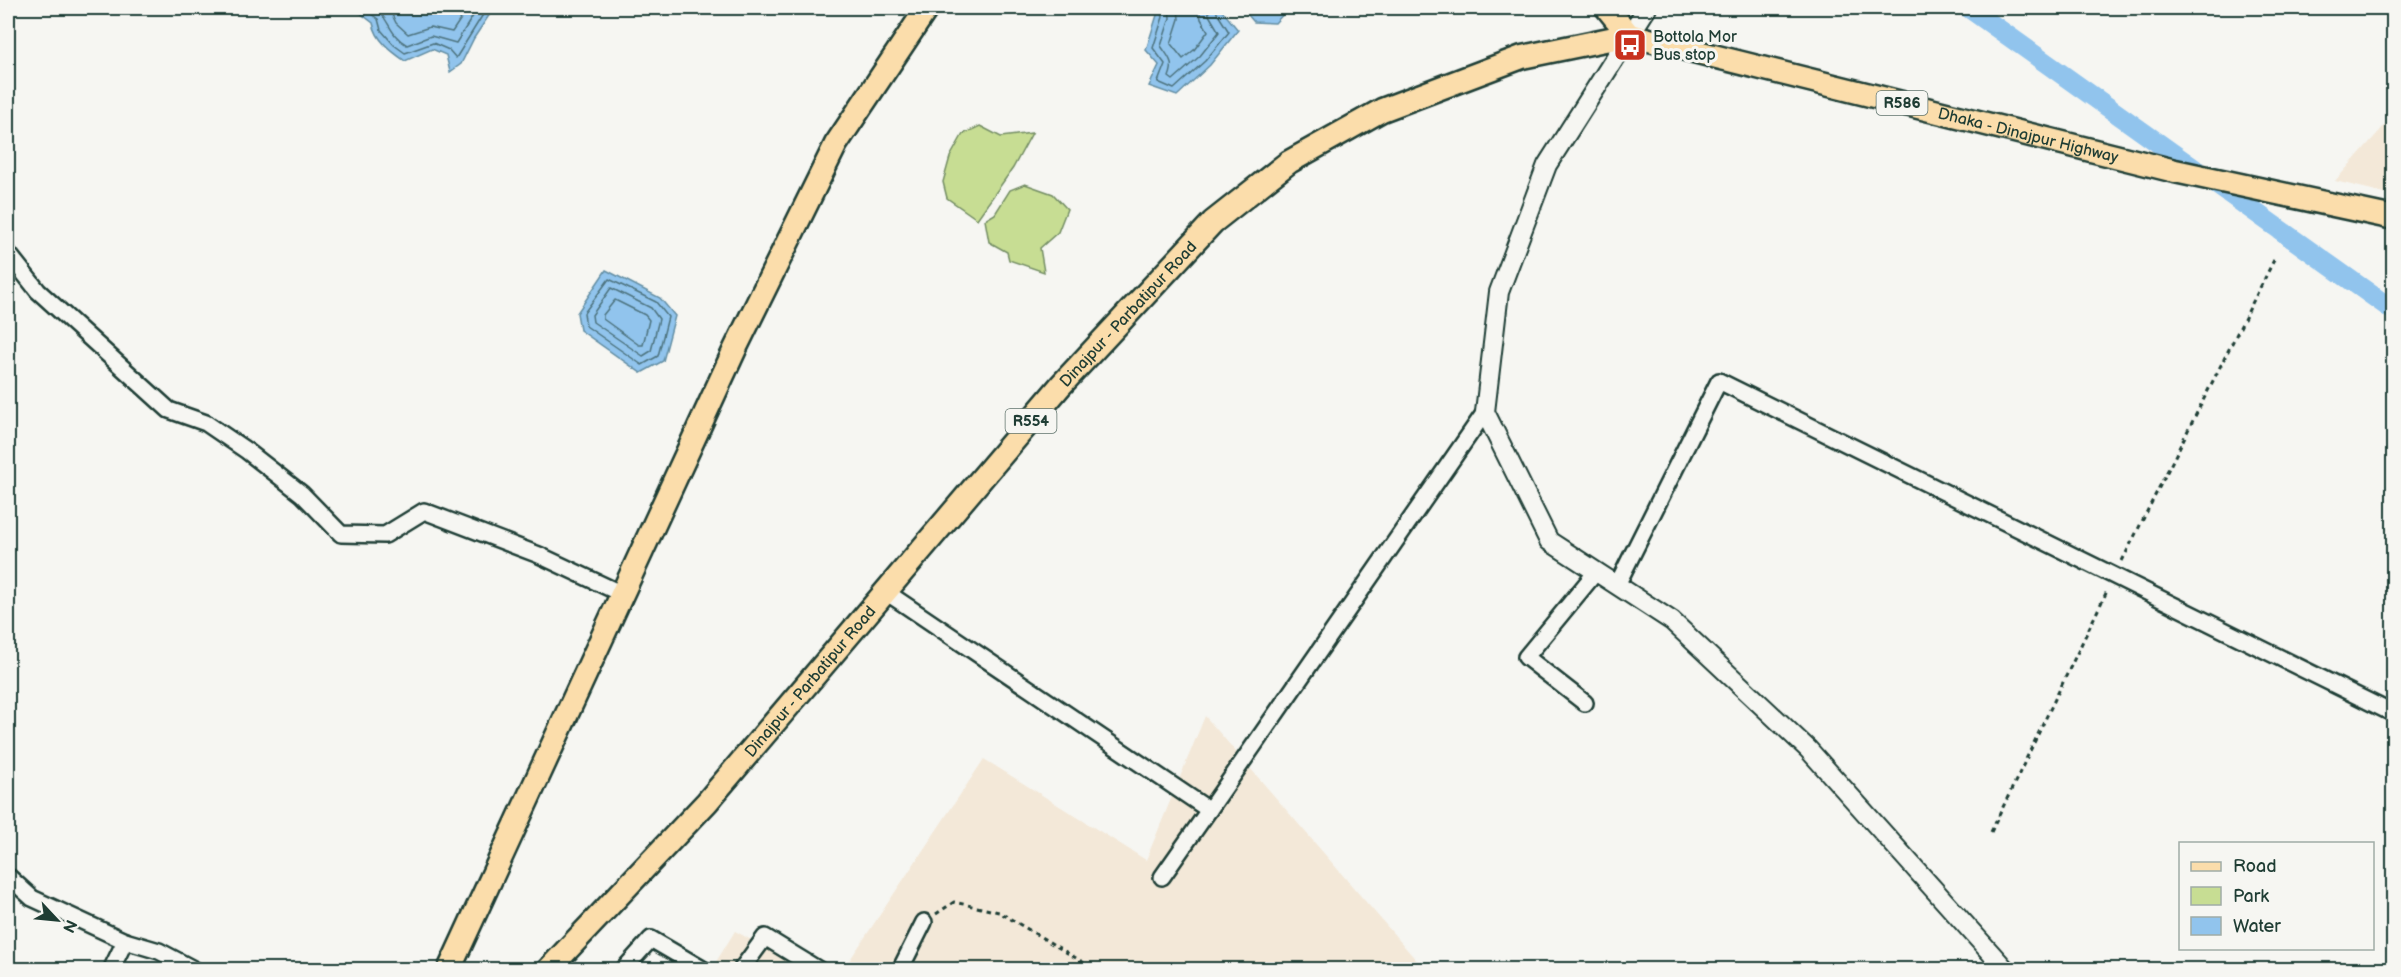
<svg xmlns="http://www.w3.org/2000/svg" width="2401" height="977" font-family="'Balsamiq Sans',sans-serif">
<rect width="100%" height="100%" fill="#f6f6f2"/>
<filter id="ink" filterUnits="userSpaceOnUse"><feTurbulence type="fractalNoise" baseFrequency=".0167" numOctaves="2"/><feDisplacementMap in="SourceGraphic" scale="12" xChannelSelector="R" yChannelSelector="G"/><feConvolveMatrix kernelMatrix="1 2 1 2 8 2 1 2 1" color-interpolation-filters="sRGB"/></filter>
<g filter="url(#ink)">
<g fill="#f3e8d8">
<path d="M 2393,116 L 2393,195 L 2335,181 Z"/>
<path d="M 1205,716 L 1424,969 L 843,970 L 984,759 L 1146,860 Z"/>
<path d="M 735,931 L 803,969 L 711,970 Z"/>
</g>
<g fill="#c7dd93" stroke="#738d64" stroke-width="1.5">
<path d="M 980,126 L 1001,137 L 1032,133 L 1013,168 L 977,219 L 947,198 L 943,182 L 950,157 L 963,134 Z"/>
<path d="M 1025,184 L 1053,194 L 1067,209 L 1058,232 L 1040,248 L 1044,272 L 1009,260 L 1007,252 L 989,242 L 985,220 L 995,214 L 1010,190 Z"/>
</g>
<g fill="#91c4ed" stroke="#638ea3" stroke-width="1.5">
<path d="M 347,8 L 494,8 L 474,38 L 461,64 L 450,72 L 446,55 L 432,49 L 405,61 C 391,51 376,40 373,23 L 360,13 Z"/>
<path d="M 1155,8 L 1220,8 L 1238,30 L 1210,65 L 1177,96 L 1149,86 L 1159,65 L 1146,50 L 1157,15 Z"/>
<path d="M 1242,8 L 1289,8 L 1275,23 L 1254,22 Z"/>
<path d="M 606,270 L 660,298 L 675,316 L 663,361 L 641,373 L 580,330 L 577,313 Z"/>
</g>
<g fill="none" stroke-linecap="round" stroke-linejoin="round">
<g stroke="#4d737e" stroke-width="1.5">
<path d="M 363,8 L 378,19 L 381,30 L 394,45 L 405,53 L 433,43 L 449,50 L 456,58 L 487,8"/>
<path d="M 375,8 C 390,19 388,34 407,45 L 431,36 L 456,43 L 478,8"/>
<path d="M 389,8 L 396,23 L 408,34 L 430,27 L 452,32 L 468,8"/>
<path d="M 1161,8 L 1163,17 L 1153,48 L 1165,64 L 1158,82 L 1174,89 L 1205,61 L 1229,32 L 1217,13 L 1216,8"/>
<path d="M 1169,8 L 1170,18 L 1161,46 C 1169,58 1175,62 1169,77 L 1173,80 L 1200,56 L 1219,32 L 1209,15 L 1208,8"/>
<path d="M 1178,8 L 1179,19 L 1171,44 L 1183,59 L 1194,50 L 1208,31 L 1201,19 L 1199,8"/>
<path d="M 609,279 L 656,302 L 668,317 L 658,356 L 642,365 L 586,326 L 584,313 Z"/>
<path d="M 611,288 L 651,308 L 659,319 L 651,351 L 643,356 L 593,322 L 592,315 Z"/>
<path d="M 615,300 L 645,315 L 649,320 L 643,345 L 639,345 L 603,319 L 603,315 Z"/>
</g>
<path stroke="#91c4ed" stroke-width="20" d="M 1969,8 L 2394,311"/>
<g stroke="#1f3d34" stroke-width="20">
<g id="minor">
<path d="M 8,253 L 38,291 L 169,410 L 206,423 L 247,451 L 302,494 L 341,534 L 385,535 L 424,511 L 539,555 L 622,594"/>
<path d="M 1617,585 L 1719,381 L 2394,714"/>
<path d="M 886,592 L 1209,810 L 1485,412"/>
<path d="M 1585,703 L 1526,657 L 1596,572"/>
<path d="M 9,877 L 32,898 L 125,941 L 159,951 L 195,970"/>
<path d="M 1162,877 L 1209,810"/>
<path d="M 111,970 L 125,941"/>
<path d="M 623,970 L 651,939 L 704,970"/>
<path d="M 741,970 L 765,937 L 819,970"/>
<path d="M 900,970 L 924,922"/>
</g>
</g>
<g stroke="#1f3d34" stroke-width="22">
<path id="tertiary" d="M 1647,8 L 1547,165 L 1499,292 L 1485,412 L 1549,541 L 1672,621 L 1808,749 L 2006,970"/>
</g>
<g stroke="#1f3d34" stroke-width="27">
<g id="primary">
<path d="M 1607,8 L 1629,35"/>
<path d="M 449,970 L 735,349 L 836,144 L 927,8"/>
<path id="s1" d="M 548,970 L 707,802 L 1061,385 L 1213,222 L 1289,162 L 1382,110 L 1522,57 L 1629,35 L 2175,171 L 2394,218"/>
</g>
</g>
<g stroke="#1f3d34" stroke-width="3" stroke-dasharray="4.5 4.5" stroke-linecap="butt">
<path d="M 2122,561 L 2274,260"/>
<path d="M 1991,832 L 2107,591"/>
<path d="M 936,914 L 954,902 L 999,912 L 1096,970"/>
</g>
<use href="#minor" stroke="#f6f6f2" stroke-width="15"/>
<use href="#tertiary" stroke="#f6f6f2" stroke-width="18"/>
<use href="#primary" stroke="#fbddab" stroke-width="22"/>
</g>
</g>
<defs>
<g id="bus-square" transform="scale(1.725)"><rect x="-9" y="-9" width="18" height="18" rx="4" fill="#c8321e" stroke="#f6f6f2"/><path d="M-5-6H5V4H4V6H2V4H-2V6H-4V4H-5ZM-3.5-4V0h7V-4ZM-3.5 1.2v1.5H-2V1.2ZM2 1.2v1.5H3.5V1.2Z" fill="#fff"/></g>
</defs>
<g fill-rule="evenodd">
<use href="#bus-square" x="1630" y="45"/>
</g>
<g text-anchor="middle" stroke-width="6" stroke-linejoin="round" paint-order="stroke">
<g fill="#f6f6f2" stroke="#60746d" stroke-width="1.5">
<rect x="1876.5" y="91" width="51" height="24" rx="4.5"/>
<rect x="1005.5" y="409" width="51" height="24" rx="4.5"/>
</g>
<g font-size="15" font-weight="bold" fill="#1f3d34">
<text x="1902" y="108">R586</text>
<text x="1031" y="426">R554</text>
</g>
<g font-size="16" fill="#1f3d34" stroke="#f6f6f2" text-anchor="start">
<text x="1653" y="42">Bottola Mor<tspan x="1653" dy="18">Bus stop</tspan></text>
</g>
<g font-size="16" fill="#1f3d34" stroke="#f6f6f2">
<text dy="6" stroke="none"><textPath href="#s1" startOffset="1875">Dhaka - Dinajpur Highway</textPath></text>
<text dy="6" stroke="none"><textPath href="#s1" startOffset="876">Dinajpur - Parbatipur Road</textPath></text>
<text dy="6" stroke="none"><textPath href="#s1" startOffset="390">Dinajpur - Parbatipur Road</textPath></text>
</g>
</g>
<rect width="2401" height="977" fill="none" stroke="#f6f6f2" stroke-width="30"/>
<rect x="15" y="15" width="2371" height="947" fill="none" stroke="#1f3d34" stroke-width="2" filter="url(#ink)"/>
<rect x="2179" y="842" width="195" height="108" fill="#f6f6f2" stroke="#a0aca6" stroke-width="1.5"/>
<rect x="2191" y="862" width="30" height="9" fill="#fbddab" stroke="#a0aca6" stroke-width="1.5"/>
<text x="2233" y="872" font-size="18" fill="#1f3d34">Road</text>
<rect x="2191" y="887" width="30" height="18" fill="#c7dd93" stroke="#a0aca6" stroke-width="1.5"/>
<text x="2233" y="902" font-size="18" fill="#1f3d34">Park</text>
<rect x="2191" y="917" width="30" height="18" fill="#91c4ed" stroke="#a0aca6" stroke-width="1.5"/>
<text x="2233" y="932" font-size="18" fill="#1f3d34">Water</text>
<g transform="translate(57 920) rotate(116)" stroke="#f6f6f2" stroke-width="4.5" paint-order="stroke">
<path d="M0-4.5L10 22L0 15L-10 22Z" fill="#1f3d34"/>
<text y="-9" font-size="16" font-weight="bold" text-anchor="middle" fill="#1f3d34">N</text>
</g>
</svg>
